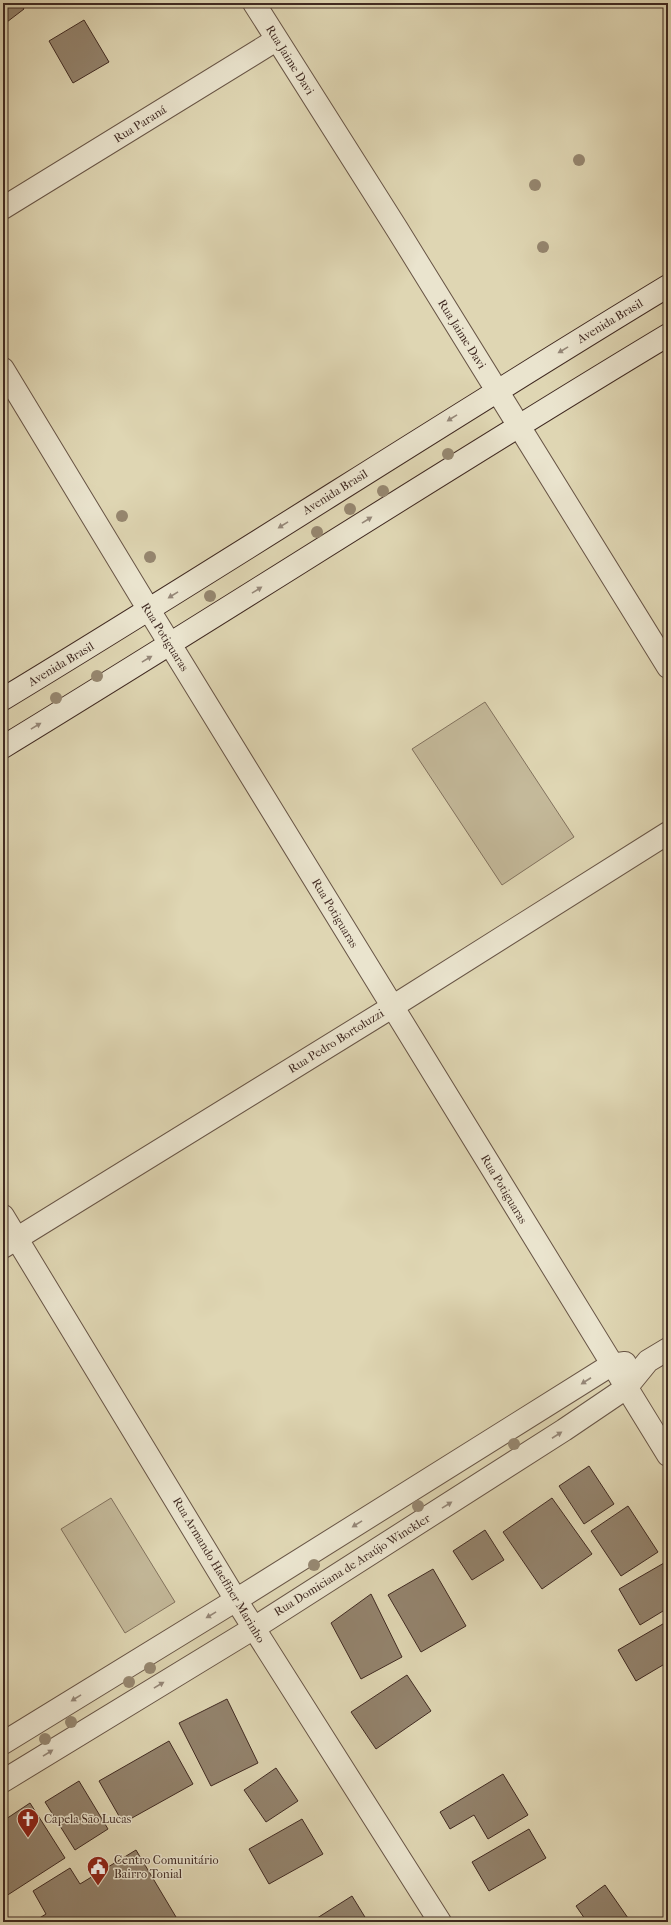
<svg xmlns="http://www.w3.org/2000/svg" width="671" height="1925" font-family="'IM FELL French Canon',serif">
<rect width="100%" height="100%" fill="#dfd6b3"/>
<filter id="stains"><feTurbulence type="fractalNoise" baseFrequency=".005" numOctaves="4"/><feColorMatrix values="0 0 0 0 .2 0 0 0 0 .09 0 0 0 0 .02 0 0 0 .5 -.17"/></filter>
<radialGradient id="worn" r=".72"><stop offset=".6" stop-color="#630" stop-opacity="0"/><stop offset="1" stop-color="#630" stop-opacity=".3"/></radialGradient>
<g fill="#c4b99a" stroke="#82725e">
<path d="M 485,702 L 574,837 L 502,885 L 412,749 Z"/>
<path d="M 111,1498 L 175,1602 L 125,1633 L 61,1529 Z"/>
</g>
<g fill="#93836d" stroke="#402a22">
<path d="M 3,3 L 20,3 L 24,9 L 3,25 Z"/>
<path d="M 84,20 L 109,62 L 73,83 L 49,41 Z"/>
<path d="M 589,1466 L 614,1504 L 584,1524 L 559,1486 Z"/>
<path d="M 552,1498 L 592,1554 L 542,1589 L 503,1532 Z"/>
<path d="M 628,1506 L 658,1552 L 621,1576 L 591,1531 Z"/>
<path d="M 485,1530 L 504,1560 L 472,1580 L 453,1551 Z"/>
<path d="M 664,1563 L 668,1571 L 668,1608 L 640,1625 L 619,1589 Z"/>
<path d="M 433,1569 L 466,1626 L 421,1652 L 388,1595 Z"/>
<path d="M 371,1594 L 402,1657 L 361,1679 L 331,1623 Z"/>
<path d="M 668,1621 L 668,1662 L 636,1681 L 618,1650 Z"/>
<path d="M 407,1675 L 431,1711 L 376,1749 L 351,1712 Z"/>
<path d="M 227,1699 L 258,1763 L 211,1786 L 179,1723 Z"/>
<path d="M 169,1741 L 193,1784 L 123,1823 L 99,1781 Z"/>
<path d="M 276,1768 L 298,1801 L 266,1822 L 244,1790 Z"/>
<path d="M 503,1774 L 528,1815 L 488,1839 L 474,1815 L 450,1829 L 440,1812 Z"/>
<path d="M 79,1781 L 108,1829 L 75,1850 L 45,1802 Z"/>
<path d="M 30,1803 L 65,1858 L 3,1898 L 3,1821 Z"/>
<path d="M 302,1819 L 323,1854 L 269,1884 L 249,1849 Z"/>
<path d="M 529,1829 L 546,1858 L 489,1891 L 472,1862 Z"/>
<path d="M 136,1850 L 179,1922 L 33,1922 L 46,1914 L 33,1891 L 70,1868 L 80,1884 Z"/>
<path d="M 605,1885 L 628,1918 L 621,1922 L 587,1922 L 576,1906 Z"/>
<path d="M 352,1896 L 368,1922 L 315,1922 L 314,1920 Z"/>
</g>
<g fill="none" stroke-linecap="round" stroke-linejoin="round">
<g stroke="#685546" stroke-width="24">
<g id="street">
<path d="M 254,3 L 397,229 L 668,667"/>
<path d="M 3,208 L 276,40"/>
<path d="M 3,369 L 149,610 L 668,1455"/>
<path d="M 3,1216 L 236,1600 L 440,1922"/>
<path d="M 3,1247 L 392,1007 L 668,833"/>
<path d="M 3,1743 L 236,1600 L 611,1365 L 625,1363"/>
<path d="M 3,1781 L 254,1628 L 564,1430 L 626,1388 L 648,1361 L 668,1349"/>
</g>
</g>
<g stroke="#402a22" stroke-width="24">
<g id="secondary">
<path d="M 3,699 C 226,564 445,421 668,286"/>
<path d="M 3,747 C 226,611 445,469 668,335"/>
</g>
</g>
<use href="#street" stroke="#eae4ce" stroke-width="22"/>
<use href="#secondary" stroke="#eae4ce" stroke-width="22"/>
</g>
<g fill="#968770">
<circle cx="579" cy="160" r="6"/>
<circle cx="535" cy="185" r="6"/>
<circle cx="543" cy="247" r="6"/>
<circle cx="448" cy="454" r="6"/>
<circle cx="383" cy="491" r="6"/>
<circle cx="350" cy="509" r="6"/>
<circle cx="122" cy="516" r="6"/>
<circle cx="317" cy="532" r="6"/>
<circle cx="150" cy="557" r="6"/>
<circle cx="210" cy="596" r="6"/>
<circle cx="97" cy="676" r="6"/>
<circle cx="56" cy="698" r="6"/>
<circle cx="514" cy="1444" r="6"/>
<circle cx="418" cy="1506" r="6"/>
<circle cx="314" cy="1565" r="6"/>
<circle cx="150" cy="1668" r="6"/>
<circle cx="129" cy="1682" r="6"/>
<circle cx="71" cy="1722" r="6"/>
<circle cx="45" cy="1739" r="6"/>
</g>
<defs><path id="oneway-solid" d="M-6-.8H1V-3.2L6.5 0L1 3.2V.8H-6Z"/></defs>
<g fill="#958778">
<use href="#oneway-solid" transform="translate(563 350) rotate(149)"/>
<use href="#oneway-solid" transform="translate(452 418) rotate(148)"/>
<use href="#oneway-solid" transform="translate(367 520) rotate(-32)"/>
<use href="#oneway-solid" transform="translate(283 525) rotate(148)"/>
<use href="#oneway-solid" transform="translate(257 590) rotate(-32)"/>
<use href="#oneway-solid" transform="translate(173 595) rotate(148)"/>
<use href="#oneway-solid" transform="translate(147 659) rotate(-31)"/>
<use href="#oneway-solid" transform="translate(36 726) rotate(-31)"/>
<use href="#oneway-solid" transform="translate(586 1381) rotate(147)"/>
<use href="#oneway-solid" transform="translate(557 1435) rotate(-33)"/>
<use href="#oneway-solid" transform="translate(447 1505) rotate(-32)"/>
<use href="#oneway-solid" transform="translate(357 1524) rotate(148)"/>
<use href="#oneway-solid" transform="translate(211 1615) rotate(149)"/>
<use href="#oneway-solid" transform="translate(159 1685) rotate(-31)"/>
<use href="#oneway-solid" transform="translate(76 1698) rotate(148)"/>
<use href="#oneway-solid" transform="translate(48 1753) rotate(-32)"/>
</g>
<defs>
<g id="church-pin" transform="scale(1.15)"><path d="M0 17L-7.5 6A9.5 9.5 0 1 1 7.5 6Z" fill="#8f2418" stroke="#eae4ce"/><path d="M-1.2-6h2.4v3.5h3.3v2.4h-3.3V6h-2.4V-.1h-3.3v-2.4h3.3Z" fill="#fff"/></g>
<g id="civic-pin" transform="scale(1.15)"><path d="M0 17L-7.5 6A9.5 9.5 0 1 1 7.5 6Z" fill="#8f2418" stroke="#eae4ce"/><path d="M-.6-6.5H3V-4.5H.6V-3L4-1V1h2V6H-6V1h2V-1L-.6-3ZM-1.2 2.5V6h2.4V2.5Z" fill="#fff"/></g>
</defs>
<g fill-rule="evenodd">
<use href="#church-pin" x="28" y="1819"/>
<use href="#civic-pin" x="98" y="1867"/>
</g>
<g text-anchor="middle" stroke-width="3" stroke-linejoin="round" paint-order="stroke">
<g font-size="12" fill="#402a22" stroke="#eae4ce">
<text transform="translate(290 60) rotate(58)" y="4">Rua Jaime Davi</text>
<text transform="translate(140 124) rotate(-32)" y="4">Rua Paraná</text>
<text transform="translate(610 321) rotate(-31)" y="4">Avenida Brasil</text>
<text transform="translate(462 334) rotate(58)" y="4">Rua Jaime Davi</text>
<text transform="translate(335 492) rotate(-32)" y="4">Avenida Brasil</text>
<text transform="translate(165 637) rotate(58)" y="4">Rua Potiguaras</text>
<text transform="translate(61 664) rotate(-31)" y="4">Avenida Brasil</text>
<text transform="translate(335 913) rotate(59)" y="4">Rua Potiguaras</text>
<text transform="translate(336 1041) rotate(-32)" y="4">Rua Pedro Bortoluzzi</text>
<text transform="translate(504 1189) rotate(59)" y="4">Rua Potiguaras</text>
<text transform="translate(352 1565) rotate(-32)" y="4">Rua Domiciana de Araújo Winckler</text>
<text transform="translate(219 1570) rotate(59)" y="4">Rua Armando Haeffner Marinho</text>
</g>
<g font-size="12" fill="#402a22" stroke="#eae4ce" text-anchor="start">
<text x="44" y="1823">Capela São Lucas</text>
<text x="114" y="1864">Centro Comunitário<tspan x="114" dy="14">Bairro Tonial</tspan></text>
</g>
</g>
<rect width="671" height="1925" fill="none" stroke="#dfd6b3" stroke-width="16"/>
<rect x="4" y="4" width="663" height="1917" fill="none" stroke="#402a22" stroke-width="2"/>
<rect x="8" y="8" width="655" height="1909" fill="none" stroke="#402a22"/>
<rect width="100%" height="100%" filter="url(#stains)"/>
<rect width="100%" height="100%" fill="url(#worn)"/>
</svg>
